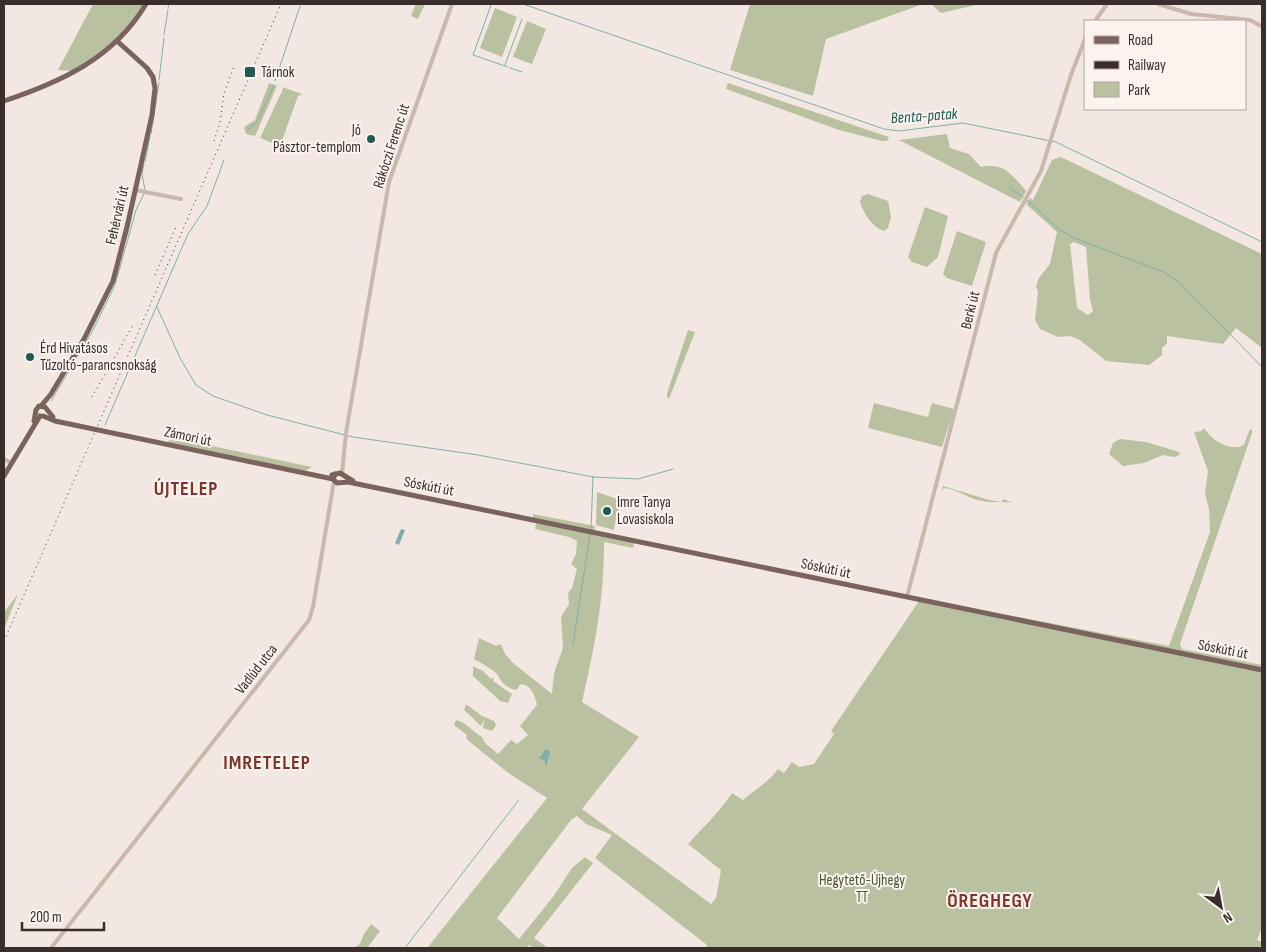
<svg xmlns="http://www.w3.org/2000/svg" width="1266" height="952" font-family="'Sofia Sans Condensed',sans-serif">
<rect width="100%" height="100%" fill="#f2e8e1"/>
<g fill="#bac1a1" fill-rule="evenodd">
<path d="M 93,4 L 144,4 L 130,24 L 110,45 L 74,71 L 58,70 Z"/>
<path d="M 416,4 L 425,4 L 418,19 L 411,16 Z"/>
<path d="M 750,4 L 923,4 L 826,39 L 813,96 L 730,70 Z"/>
<path d="M 931,4 L 973,4 L 976,5 L 941,13 Z"/>
<path d="M 495,8 L 517,17 L 502,57 L 480,48 Z"/>
<path d="M 527,21 L 546,29 L 532,64 L 513,57 Z"/>
<path d="M 269,83 L 277,86 L 255,136 L 246,134 L 244,127 L 255,120 Z"/>
<path d="M 728,83 L 889,137 L 887,141 L 882,141 L 839,130 L 726,89 Z"/>
<path d="M 282,87 L 302,94 L 298,96 L 280,146 L 260,138 L 283,89 Z"/>
<path d="M 947,134 L 950,148 L 969,154 L 981,167 C 1005,162 1012,175 1026,191 L 1020,202 L 899,140 Z"/>
<path d="M 1061,157 L 1262,254 L 1262,348 L 1236,328 L 1223,344 L 1167,336 L 1167,343 L 1162,348 L 1162,355 L 1149,365 L 1106,361 L 1080,340 L 1070,336 L 1058,337 L 1040,329 L 1035,320 L 1038,292 L 1036,286 L 1039,278 L 1050,264 L 1057,232 L 1026,204 L 1030,198 L 1033,200 L 1052,160 ZM 1074,242 L 1086,247 L 1090,299 L 1093,311 L 1088,315 L 1077,308 L 1070,244 Z"/>
<path d="M 868,194 L 888,201 L 891,217 L 888,228 L 884,231 C 872,227 864,214 860,202 L 862,196 Z"/>
<path d="M 925,207 L 948,216 L 938,257 L 927,267 L 912,262 L 908,257 Z"/>
<path d="M 957,231 L 986,242 L 972,286 L 947,278 L 943,274 Z"/>
<path d="M 688,330 L 695,332 L 669,399 L 667,397 L 667,393 Z"/>
<path d="M 874,403 L 928,417 L 932,403 L 954,409 L 942,447 L 868,428 Z"/>
<path d="M 1204,428 C 1212,441 1230,452 1244,445 L 1249,431 L 1252,429 L 1252,433 L 1180,644 L 1182,649 L 1262,665 L 1262,927 L 1257,940 L 1262,942 L 1260,948 L 706,948 L 707,945 L 595,858 L 612,835 L 586,824 L 577,816 L 571,820 L 497,918 L 519,939 L 553,897 L 572,868 L 585,857 L 593,863 L 534,938 L 548,948 L 534,948 L 529,945 L 526,948 L 427,948 L 547,798 L 507,772 L 470,742 L 466,738 L 467,735 L 454,725 L 456,720 C 466,722 473,732 482,737 L 485,743 L 498,754 L 511,740 L 517,744 L 528,735 L 520,726 L 537,705 C 535,695 531,685 521,684 L 516,690 C 504,687 502,682 497,674 C 495,671 480,662 474,659 L 479,638 L 496,646 L 501,644 L 505,654 L 513,663 L 552,694 L 554,673 L 563,648 L 561,617 L 569,604 L 568,593 L 572,588 L 577,569 L 571,564 L 576,554 L 577,541 L 569,537 L 535,529 L 537,519 L 533,518 L 533,514 L 595,526 L 594,535 L 634,543 L 633,548 L 604,542 C 604,600 595,646 582,702 L 639,737 L 582,809 L 711,904 L 716,898 L 721,870 L 688,844 C 703,827 720,812 732,793 L 743,800 C 755,789 768,783 778,769 L 784,773 L 792,762 L 799,767 L 814,764 L 834,734 L 831,731 L 917,604 L 919,598 L 1169,646 L 1210,532 L 1209,508 L 1205,494 L 1208,471 L 1194,432 L 1202,431 Z"/>
<path d="M 1120,439 L 1146,442 L 1179,452 L 1180,455 L 1174,457 L 1163,455 L 1144,463 L 1123,466 L 1109,454 L 1113,443 Z"/>
<path d="M 169,440 L 202,444 L 312,467 L 305,471 L 168,443 Z"/>
<path d="M 943,486 L 989,500 L 1002,502 L 1003,499 L 1013,503 C 1003,501 992,503 982,501 C 968,499 958,489 944,488 L 941,491 Z"/>
<path d="M 597,492 L 620,500 L 619,504 L 622,505 L 617,512 L 614,530 L 596,525 Z"/>
<path d="M 18,594 L 4,629 L 4,612 Z"/>
<path d="M 473,666 L 483,671 L 491,679 L 494,677 L 493,681 L 512,694 L 508,703 L 500,701 L 473,676 Z"/>
<path d="M 466,704 L 482,716 L 494,721 L 496,725 L 492,731 L 483,728 L 484,719 L 481,726 L 464,710 Z"/>
<path d="M 371,924 L 380,931 L 367,948 L 353,948 L 360,944 L 364,934 Z"/>
</g>
<g fill="#81aeaa">
<path d="M 401,529 L 405,530 L 399,545 L 395,543 Z"/>
<path d="M 546,749 L 550,752 L 546,767 L 545,761 L 539,758 Z"/>
</g>
<g fill="none" stroke-linecap="round" stroke-linejoin="round">
<g stroke="#81aeaa" stroke-width="1">
<path d="M 523,4 L 884,129 L 899,131 L 963,123 L 1056,142 L 1262,242"/>
<path d="M 491,5 L 473,55 L 508,67"/>
<path d="M 168,8 L 169,4"/>
<path d="M 164,35 L 168,10"/>
<path d="M 505,65 L 522,19"/>
<path d="M 510,68 L 522,72"/>
<path d="M 159,80 L 164,38"/>
<path d="M 275,81 L 300,6"/>
<path d="M 248,129 L 257,122 L 274,85"/>
<path d="M 151,134 L 159,83"/>
<path d="M 145,162 L 150,136"/>
<path d="M 144,164 L 142,174 L 145,190"/>
<path d="M 1010,188 L 1024,198"/>
<path d="M 1027,200 L 1060,230 L 1074,238 L 1163,272 L 1178,281 L 1262,367"/>
<path d="M 157,307 L 180,358 L 196,385 L 213,396 L 267,415 L 353,437 L 478,455 L 593,477 L 638,479 L 673,469"/>
<path d="M 51,401 L 93,330 L 115,285 L 136,210 L 144,194"/>
<path d="M 105,425 L 188,234 L 207,206 L 224,160"/>
<path d="M 591,530 L 593,477"/>
<path d="M 573,645 L 590,534"/>
<path d="M 405,948 L 518,801"/>
</g>
<g stroke="#cab7ad" stroke-width="4">
<path d="M 1158,4 L 1191,14 L 1250,20 L 1261,26"/>
<path d="M 1095,21 L 1107,4"/>
<path d="M 135,190 L 181,199"/>
<path d="M 4,459 L 11,463"/>
<path d="M 342,474 L 346,433 L 389,182 L 452,4"/>
<path d="M 907,597 L 996,253 L 1041,171 L 1071,75 L 1085,39"/>
<path d="M 51,948 L 309,620 L 313,607 L 334,481"/>
</g>
<g stroke="#7a635d" stroke-width="5">
<path d="M 4,101 C 61,82 114,58 146,4"/>
<path d="M 41,406 L 51,394 L 84,339 L 113,281 L 127,227 L 152,115 L 155,88 L 153,77 L 147,68 L 117,41"/>
<path d="M 43,416 L 55,421 L 333,479"/>
<path d="M 34,421 L 36,410 L 39,406 L 45,407 L 53,417"/>
<path d="M 335,474 L 333,479 L 337,483 L 348,482 L 1262,670"/>
<path d="M 332,475 L 340,473 L 353,481"/>
<path d="M 4,476 L 40,416"/>
</g>
<g stroke="#392e2b" stroke-width="1" stroke-dasharray="1 4" stroke-linecap="butt">
<path d="M 214,141 L 220,122 L 224,93 L 234,67"/>
<path d="M 155,275 L 176,227"/>
<path d="M 92,397 L 133,325"/>
<path d="M 4,641 L 281,4"/>
</g>
</g>
<g fill="#235955" stroke="#faf3ee" stroke-width="2">
<rect x="244" y="66" width="12" height="12" rx="2.5"/>
<circle cx="371" cy="139" r="5"/>
<circle cx="30" cy="357" r="5"/>
<circle cx="607" cy="511" r="5"/>
</g>
<g text-anchor="middle" stroke-width="4" stroke-linejoin="round" paint-order="stroke">
<g font-size="15" fill="#392e2b" stroke="#faf3ee" text-anchor="start">
<text x="261" y="77">Tárnok</text>
<text x="361" y="135" text-anchor="end">Jó<tspan x="361" dy="17">Pásztor-templom</tspan></text>
<text x="40" y="353">Érd Hivatásos<tspan x="40" dy="17">Tűzoltó-parancsnokság</tspan></text>
<text x="617" y="507">Imre Tanya<tspan x="617" dy="17">Lovasiskola</tspan></text>
</g>
<g font-size="15" fill="#392e2b" stroke="#faf3ee">
<text transform="translate(391 146) rotate(-72)" y="5">Rákóczi Ferenc út</text>
<text transform="translate(117 215) rotate(-77)" y="5">Fehérvári út</text>
<text transform="translate(970 310) rotate(-76)" y="5">Berki út</text>
<text transform="translate(188 436) rotate(12)" y="5">Zámori út</text>
<text transform="translate(429 486) rotate(11)" y="5">Sóskúti út</text>
<text transform="translate(826 568) rotate(12)" y="5">Sóskúti út</text>
<text transform="translate(1223 649) rotate(11)" y="5">Sóskúti út</text>
<text transform="translate(256 669) rotate(-52)" y="5">Vadlúd utca</text>
</g>
<g font-size="15" fill="#4d5630" stroke="#faf3ee">
<text x="862" y="885">Hegytető-Újhegy<tspan x="862" dy="17">TT</tspan></text>
</g>
<g font-size="16" font-style="italic" fill="#235955" stroke="#faf3ee">
<text transform="translate(924 115) rotate(-4)" y="6">Benta-patak</text>
</g>
<g font-size="20" font-weight="bold" letter-spacing="1" fill="#843329" stroke="#faf3ee">
<text x="186" y="495">ÚJTELEP</text>
<text x="267" y="769">IMRETELEP</text>
<text x="990" y="907">ÖREGHEGY</text>
</g>
</g>
<rect width="1266" height="952" fill="none" stroke="#392e2b" stroke-width="10"/>
<rect x="1084" y="20" width="162" height="90" fill="#faf3ee" stroke="#ada4a0"/>
<rect x="1094" y="36" width="25" height="8" fill="#7a635d" stroke="#ada4a0"/>
<text x="1128" y="45" font-size="15" fill="#392e2b">Road</text>
<rect x="1094" y="61" width="25" height="8" fill="#392e2b" stroke="#ada4a0"/>
<text x="1128" y="70" font-size="15" fill="#392e2b">Railway</text>
<rect x="1094" y="82" width="25" height="15" fill="#bac1a1" stroke="#ada4a0"/>
<text x="1128" y="95" font-size="15" fill="#392e2b">Park</text>
<g transform="translate(1221 907) rotate(148)" stroke="#faf3ee" stroke-width="4" paint-order="stroke">
<path d="M0-4L9 19L0 12L-9 19Z" fill="#392e2b"/>
<text y="-8" font-size="14" font-weight="bold" text-anchor="middle" fill="#392e2b">N</text>
</g>
<path d="M22 922v8h82v-8" fill="none" stroke="#392e2b" stroke-width="2.5"/>
<text x="30" y="922" font-size="15" fill="#392e2b" stroke="#faf3ee" stroke-width="4" paint-order="stroke">200 m</text>
</svg>
